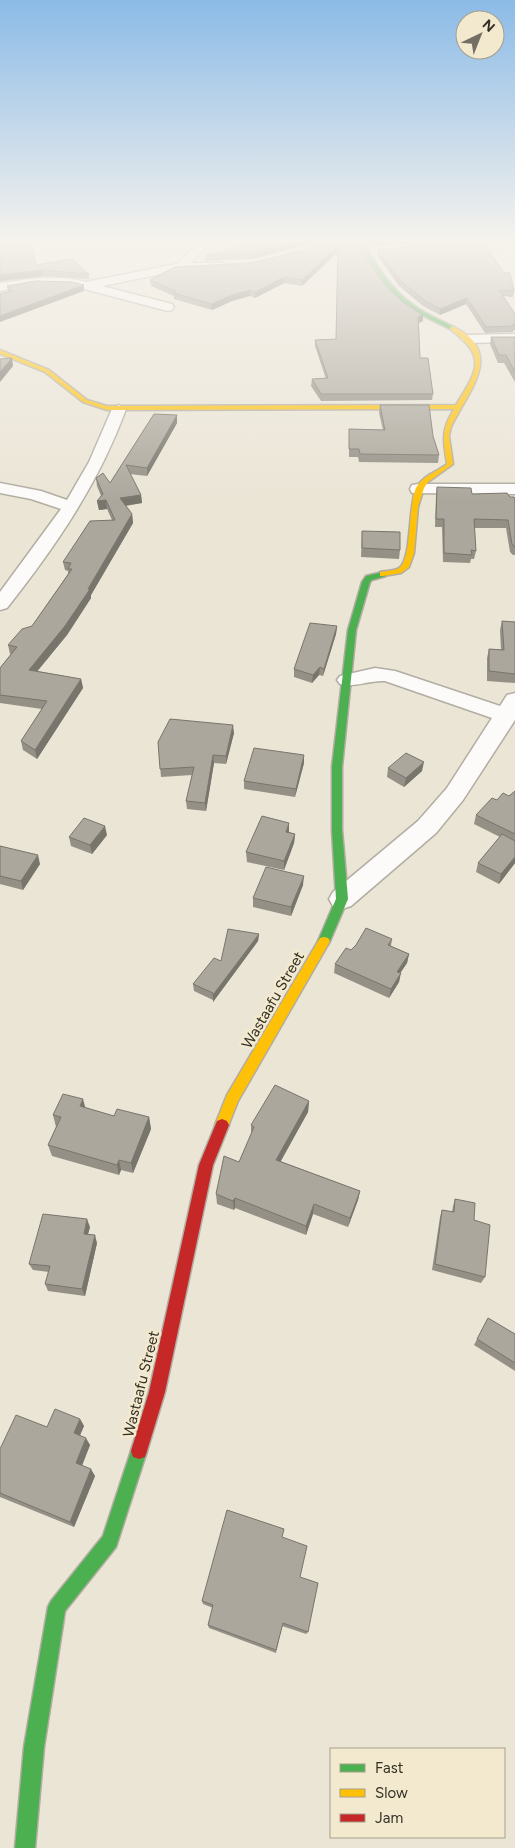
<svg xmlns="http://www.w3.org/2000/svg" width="515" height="1848" font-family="Figtree,sans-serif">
<rect width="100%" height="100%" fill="#ebe5d6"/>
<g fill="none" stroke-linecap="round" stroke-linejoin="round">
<g stroke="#b2ada2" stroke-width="3">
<g id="street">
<path d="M 200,242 L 211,242 L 191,263 L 221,263 L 225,264 L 225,268 L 181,270 L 102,286 L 172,304 L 174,307 L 172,310 L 168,311 L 73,286 L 37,285 L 0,291 L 0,283 C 29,279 57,274 86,282 L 177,264 Z"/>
<path d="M 427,242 L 515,242 L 515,246 L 432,245 Z"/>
<path d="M 515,334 L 515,342 L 468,343 L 461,339 L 468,335 Z"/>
<path d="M 119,405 L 126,409 C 99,483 56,546 7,608 L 0,610 L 0,592 L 61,509 L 31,499 L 0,493 L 0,483 L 41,491 L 67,500 L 89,462 L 112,409 Z"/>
<path d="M 418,484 L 515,484 L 515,494 L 412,493 L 410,489 L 412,485 Z"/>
<path d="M 375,668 L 395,671 L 500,706 L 507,695 L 515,693 L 515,720 L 463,800 L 436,833 L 351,906 L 342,909 L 333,906 L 329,899 L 333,892 L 418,821 L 447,788 L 492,718 L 385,681 C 370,680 354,688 340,684 L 337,680 L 340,676 Z"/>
</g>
</g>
<g stroke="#b2ada2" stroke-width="3">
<g id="fast">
<path d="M 359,242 L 363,242 C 377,265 390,288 412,304 C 425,314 440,320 454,327 L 454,329 L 450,329 C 436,322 421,316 409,307 C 386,291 372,266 359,242 Z"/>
<path d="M 383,572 L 386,572 L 386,576 L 372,580 L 370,582 L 356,630 L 342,767 L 342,830 L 348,899 L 330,941 L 328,944 L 320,944 L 318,941 L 336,899 L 332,830 L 332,767 L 348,630 L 362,582 L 366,576 Z"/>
<path d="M 139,1443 L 145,1445 L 147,1451 L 116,1547 L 65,1611 L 44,1747 L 35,1848 L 15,1848 L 24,1747 L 48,1607 L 51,1601 L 103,1536 L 131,1451 L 133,1445 Z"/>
</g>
</g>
<g stroke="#b2ada2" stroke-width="3">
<g id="slow">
<path d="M 452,326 C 507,352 468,391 451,427 L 449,436 L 453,464 L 428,482 L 424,488 L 418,507 L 414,553 L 409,567 L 401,573 L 383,576 L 380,576 L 380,572 C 386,571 394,571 399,568 C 412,560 408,506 416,488 C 423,475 437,472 447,464 C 443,440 441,430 454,409 L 107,410 L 83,402 L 45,372 L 0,354 L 0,350 L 49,370 L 87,400 L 107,406 L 456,405 C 478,369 487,357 450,329 Z"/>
<path d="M 324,937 L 328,938 L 330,941 L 238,1101 L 227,1129 L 222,1131 L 217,1129 L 215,1125 L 227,1095 L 320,938 Z"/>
</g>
</g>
<g stroke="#b2ada2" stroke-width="3">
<path id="jam" d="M 222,1119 L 227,1121 L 229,1125 L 213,1165 L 165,1392 L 147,1451 L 145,1457 L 139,1459 L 133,1457 L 131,1451 L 149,1392 L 199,1165 L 217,1121 Z"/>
</g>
<use href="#street" fill="#fcfbf9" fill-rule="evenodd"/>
<use href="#fast" fill="#4caf50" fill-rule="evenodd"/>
<use href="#slow" fill="#ffc107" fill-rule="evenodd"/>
<use href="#jam" fill="#c62828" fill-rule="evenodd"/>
</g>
<g fill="#949086">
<path d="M 0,242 L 36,265 L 89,274 L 89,279 L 43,276 L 0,281 Z"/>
<path d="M 243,242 L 317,242 L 252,259 L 205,261 L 205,255 L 244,245 L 244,243 Z"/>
<path d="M 336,242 L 369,263 L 388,288 L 423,321 L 419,323 L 420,358 L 433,394 L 432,400 L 321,401 L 311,386 L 312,379 L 326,379 L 315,346 L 315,340 L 336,339 L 338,252 L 302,286 L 284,283 L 255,298 L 250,296 L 232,301 L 212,310 L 174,299 L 174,296 L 151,286 L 150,280 L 252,263 Z"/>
<path d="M 410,247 L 514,291 L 513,297 L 503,296 L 515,314 L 515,330 L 514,330 L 513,332 L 485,333 L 466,304 L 440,315 L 423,306 L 399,286 L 377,255 L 377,250 Z"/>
<path d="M 84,285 L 84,291 L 8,292 L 7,286 Z"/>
<path d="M 491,337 L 515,337 L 515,382 L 504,363 L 498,363 L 490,344 Z"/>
<path d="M 380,405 L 433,436 L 439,455 L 438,463 L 359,462 L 358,457 L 349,457 L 349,429 L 383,430 L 379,413 Z"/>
<path d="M 154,414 L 177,423 L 147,476 L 130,474 L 141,495 L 142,503 L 126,506 L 132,514 L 133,523 L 91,595 L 91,598 L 67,635 L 37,671 L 81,679 L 83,688 L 37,759 L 23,750 L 21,741 L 42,709 L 0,703 L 0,668 L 11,654 L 10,654 L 8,645 L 32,626 L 68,574 L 68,571 L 65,570 L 63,562 L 112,520 L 107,509 L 99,510 L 97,501 L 101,496 L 97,486 L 96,478 L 110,483 Z"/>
<path d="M 437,487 L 472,494 L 515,498 L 515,555 L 513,555 L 510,552 L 506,528 L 474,528 L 476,551 L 474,559 L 471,559 L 470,563 L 443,562 L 442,527 L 435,527 L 436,495 Z"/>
<path d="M 362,531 L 400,550 L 399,559 L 361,557 Z"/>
<path d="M 502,621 L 515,622 L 515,683 L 487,681 L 487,658 L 489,649 L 501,650 L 500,630 Z"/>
<path d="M 337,626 L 336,634 L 323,676 L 319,675 L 312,683 L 294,677 L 294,669 Z"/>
<path d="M 234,733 L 226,764 L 214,763 L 206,811 L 187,809 L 186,801 L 192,775 L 161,777 L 158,742 Z"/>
<path d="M 304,763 L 295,797 L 244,789 L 244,781 Z"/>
<path d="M 388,768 L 422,771 L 404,787 L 387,777 Z"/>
<path d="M 515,791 L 515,863 L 499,884 L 476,872 L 478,863 L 500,837 L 474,824 L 476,815 L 509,796 Z"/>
<path d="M 289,832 L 295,834 L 294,843 L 284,870 L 247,862 L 246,852 Z"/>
<path d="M 107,835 L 92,854 L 71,846 L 69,837 Z"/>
<path d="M 0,846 L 40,864 L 23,890 L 0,884 Z"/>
<path d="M 303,885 L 291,916 L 253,907 L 253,898 Z"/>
<path d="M 259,934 L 258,941 L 213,1002 L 213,1000 L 194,991 L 193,984 L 221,961 Z"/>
<path d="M 392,939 L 391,946 L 409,954 L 407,963 L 400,973 L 399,982 L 389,998 L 334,973 L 335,964 L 351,950 Z"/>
<path d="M 309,1101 L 308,1112 L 280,1161 L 360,1191 L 358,1200 L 348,1227 L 313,1214 L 306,1235 L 235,1208 L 234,1210 L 217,1204 L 216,1194 L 239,1162 L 251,1135 L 251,1125 Z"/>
<path d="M 86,1108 L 114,1116 L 149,1117 L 151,1129 L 133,1173 L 121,1170 L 119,1175 L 52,1156 L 48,1145 L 56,1127 L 53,1115 Z"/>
<path d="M 455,1199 L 474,1220 L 485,1277 L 481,1283 L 432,1270 L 440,1217 L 442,1210 L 452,1212 L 453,1206 Z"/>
<path d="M 90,1227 L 88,1234 L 97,1243 L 85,1296 L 48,1291 L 45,1284 L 49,1272 L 33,1270 L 29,1264 Z"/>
<path d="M 488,1318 L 515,1334 L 515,1371 L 474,1345 Z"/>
<path d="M 80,1419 L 84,1426 L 80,1435 L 90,1445 L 82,1466 L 95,1476 L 74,1527 L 0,1497 L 0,1449 L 47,1427 Z"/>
<path d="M 282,1538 L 300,1577 L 308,1632 L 306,1634 L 282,1626 L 276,1653 L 209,1628 L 208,1625 L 213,1608 L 203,1604 L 202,1601 Z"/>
</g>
<g fill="#78756d">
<path d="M 296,242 L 317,242 L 252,259 L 252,253 Z"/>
<path d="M 372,242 L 409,242 L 406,243 L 371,246 Z"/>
<path d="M 338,246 L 338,252 L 302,286 L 302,280 Z"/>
<path d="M 42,270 L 43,276 L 0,281 L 0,275 Z"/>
<path d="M 284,277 L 284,283 L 255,298 L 255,292 Z"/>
<path d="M 84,285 L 84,291 L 0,322 L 0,316 Z"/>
<path d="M 250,290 L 250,296 L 232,301 L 212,310 L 211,304 L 232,295 Z"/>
<path d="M 467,298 L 466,304 L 440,315 L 440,309 Z"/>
<path d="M 423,315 L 423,321 L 418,323 L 418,317 Z"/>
<path d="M 12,358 L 13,366 L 0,382 L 0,372 Z"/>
<path d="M 177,415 L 177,423 L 147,476 L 147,468 Z"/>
<path d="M 141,495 L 142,503 L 121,506 L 120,498 Z"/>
<path d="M 106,500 L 107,509 L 99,510 L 97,501 Z"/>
<path d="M 132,514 L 133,523 L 91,595 L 91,598 L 67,635 L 31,679 L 29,670 L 88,589 Z"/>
<path d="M 337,626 L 336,634 L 323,676 L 324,669 Z"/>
<path d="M 320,667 L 319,675 L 312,683 L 313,675 Z"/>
<path d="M 81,679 L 83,688 L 37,759 L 35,750 Z"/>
<path d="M 233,725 L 234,733 L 226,764 L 226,756 Z"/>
<path d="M 213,755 L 214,763 L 206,811 L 205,803 Z"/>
<path d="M 304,755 L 304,763 L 295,797 L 296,789 Z"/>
<path d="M 424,762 L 422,771 L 404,787 L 406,778 Z"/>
<path d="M 289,823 L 289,832 L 285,841 L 286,832 Z"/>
<path d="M 105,826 L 107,835 L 92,854 L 90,845 Z"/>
<path d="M 295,834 L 294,843 L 284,870 L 284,861 Z"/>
<path d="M 38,855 L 40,864 L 23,890 L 21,881 Z"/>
<path d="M 515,857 L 515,863 L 499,884 L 501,874 Z"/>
<path d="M 304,876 L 303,885 L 291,916 L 291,907 Z"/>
<path d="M 259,934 L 258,941 L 213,1002 L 213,995 Z"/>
<path d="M 409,954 L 407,963 L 395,981 L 397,972 Z"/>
<path d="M 401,973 L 399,982 L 389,998 L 391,989 Z"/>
<path d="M 83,1099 L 86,1110 L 80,1106 Z"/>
<path d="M 309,1101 L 308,1112 L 276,1170 L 276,1160 Z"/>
<path d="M 149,1117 L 151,1129 L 133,1173 L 131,1163 Z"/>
<path d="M 119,1160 L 121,1170 L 119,1175 L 117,1165 Z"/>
<path d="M 360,1191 L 358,1200 L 348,1227 L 350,1218 Z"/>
<path d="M 235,1198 L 235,1208 L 234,1210 L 233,1201 Z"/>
<path d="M 314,1204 L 313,1214 L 306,1235 L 306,1226 Z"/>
<path d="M 87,1219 L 90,1227 L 86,1241 L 84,1234 Z"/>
<path d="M 95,1235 L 97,1243 L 85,1296 L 82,1289 Z"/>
<path d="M 80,1419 L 84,1426 L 78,1440 L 74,1433 Z"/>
<path d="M 86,1438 L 90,1445 L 80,1470 L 76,1463 Z"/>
<path d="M 91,1469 L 95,1476 L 74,1527 L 70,1522 Z"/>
</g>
<g fill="#aca79c" stroke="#78756d">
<path d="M 0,242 L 31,242 L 36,265 L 72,259 L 89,274 L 42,270 L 0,275 Z"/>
<path d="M 246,242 L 296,242 L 252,253 L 205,255 L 246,245 L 244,243 Z"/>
<path d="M 336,242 L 357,242 L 369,263 L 388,288 L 403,302 L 423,315 L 418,317 L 420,358 L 428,358 L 433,394 L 321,394 L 312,379 L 328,378 L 315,340 L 336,339 L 338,246 L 302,280 L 284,277 L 255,292 L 250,290 L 232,295 L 211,304 L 174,293 L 176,291 L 150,280 L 175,267 L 252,263 Z"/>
<path d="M 422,242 L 483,242 L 504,273 L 510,273 L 514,291 L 499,290 L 515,314 L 515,324 L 513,324 L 514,326 L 486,327 L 467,298 L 440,309 L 424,300 L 400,280 L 377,250 L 410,247 Z"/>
<path d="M 36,281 L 72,282 L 84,285 L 0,316 L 0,294 L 12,291 L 7,286 Z"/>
<path d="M 491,337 L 515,337 L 515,372 L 506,355 L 499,355 Z"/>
<path d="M 12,358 L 0,372 L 0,359 Z"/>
<path d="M 380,405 L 429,405 L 433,436 L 439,455 L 360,454 L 359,449 L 349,449 L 349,429 L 385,430 Z"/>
<path d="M 154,414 L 177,415 L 147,468 L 126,465 L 141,495 L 120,498 L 132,514 L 88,589 L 90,589 L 65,626 L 29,670 L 81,679 L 35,750 L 21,741 L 47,701 L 0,695 L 0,668 L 17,647 L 8,645 L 22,629 L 32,626 L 72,569 L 68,569 L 71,563 L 63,562 L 90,521 L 115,520 L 106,500 L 97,501 L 103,494 L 96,478 L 103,473 L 110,483 Z"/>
<path d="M 437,487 L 471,488 L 472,494 L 507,493 L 510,497 L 514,497 L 515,498 L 515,547 L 512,544 L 508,520 L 474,519 L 476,551 L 471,550 L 472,555 L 444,553 L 444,519 L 436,519 Z"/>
<path d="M 362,531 L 400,532 L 400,550 L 362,548 Z"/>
<path d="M 502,621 L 515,622 L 515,674 L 489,671 L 489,649 L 504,650 Z"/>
<path d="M 310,623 L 337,626 L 324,669 L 320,667 L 313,675 L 294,669 Z"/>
<path d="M 170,719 L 233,725 L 226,756 L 213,755 L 205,803 L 186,801 L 194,767 L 160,769 L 158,742 Z"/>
<path d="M 254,748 L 304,755 L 296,789 L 244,781 Z"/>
<path d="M 406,753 L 424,762 L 406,778 L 388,768 Z"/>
<path d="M 515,791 L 515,834 L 476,815 L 492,798 L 497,800 L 503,793 L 509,796 Z"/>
<path d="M 262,816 L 289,823 L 286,832 L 295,834 L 284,861 L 246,852 Z"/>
<path d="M 84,818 L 105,826 L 90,845 L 69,837 Z"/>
<path d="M 502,834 L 515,841 L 515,857 L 501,874 L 478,863 Z"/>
<path d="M 0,846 L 38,855 L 21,881 L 0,876 Z"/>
<path d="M 266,867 L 304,876 L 291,907 L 253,898 Z"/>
<path d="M 366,928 L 392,939 L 388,945 L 409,954 L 397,972 L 401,973 L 391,989 L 335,964 L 346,948 L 351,950 L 356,945 Z"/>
<path d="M 228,929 L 259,934 L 213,995 L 213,993 L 193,984 L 214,958 L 221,961 Z"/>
<path d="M 275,1085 L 309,1101 L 276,1160 L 360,1191 L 350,1218 L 314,1204 L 306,1226 L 235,1198 L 233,1201 L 216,1194 L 224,1156 L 239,1162 L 254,1127 L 251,1125 Z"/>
<path d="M 63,1094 L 83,1099 L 80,1106 L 114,1116 L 117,1109 L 149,1117 L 131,1163 L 119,1160 L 117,1165 L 48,1145 L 61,1117 L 53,1115 Z"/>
<path d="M 455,1199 L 475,1203 L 474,1220 L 490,1225 L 485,1277 L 435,1264 L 442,1210 L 454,1212 Z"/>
<path d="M 43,1214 L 87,1219 L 84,1234 L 95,1235 L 82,1289 L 45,1284 L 50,1266 L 29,1264 Z"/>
<path d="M 488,1318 L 515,1334 L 515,1363 L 477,1339 Z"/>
<path d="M 55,1409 L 80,1419 L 74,1433 L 86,1438 L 76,1463 L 91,1469 L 70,1522 L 0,1493 L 0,1449 L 16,1415 L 47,1427 Z"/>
<path d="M 227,1510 L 284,1529 L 282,1537 L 307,1546 L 300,1577 L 318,1583 L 308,1632 L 283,1623 L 276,1650 L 208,1625 L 213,1605 L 202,1601 Z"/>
</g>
<linearGradient id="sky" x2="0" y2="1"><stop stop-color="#8bbbe7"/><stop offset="0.48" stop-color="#f6f3ed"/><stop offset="1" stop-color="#f6f3ed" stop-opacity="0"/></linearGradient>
<rect width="515" height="501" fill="url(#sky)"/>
<g text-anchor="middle" stroke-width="5" stroke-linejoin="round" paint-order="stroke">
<g font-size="15" fill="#333025" stroke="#f3e9ce">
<text transform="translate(273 1000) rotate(-60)" y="5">Wastaafu Street</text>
<text transform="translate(141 1384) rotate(-76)" y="5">Wastaafu Street</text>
</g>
</g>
<rect x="330" y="1748" width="175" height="90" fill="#f3e9ce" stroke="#a69f8a"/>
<rect x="340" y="1764" width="25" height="8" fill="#4caf50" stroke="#a69f8a"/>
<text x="375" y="1773" font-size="15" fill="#333025">Fast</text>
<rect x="340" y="1789" width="25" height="8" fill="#ffc107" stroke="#a69f8a"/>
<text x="375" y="1798" font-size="15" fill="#333025">Slow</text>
<rect x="340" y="1814" width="25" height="8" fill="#c62828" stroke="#a69f8a"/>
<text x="375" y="1823" font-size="15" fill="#333025">Jam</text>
<g transform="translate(480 35) rotate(43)"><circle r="24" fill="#f3e9ce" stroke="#a69f8a"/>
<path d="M0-4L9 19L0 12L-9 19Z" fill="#736f63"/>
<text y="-8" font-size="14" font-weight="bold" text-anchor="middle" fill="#333025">N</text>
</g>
</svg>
